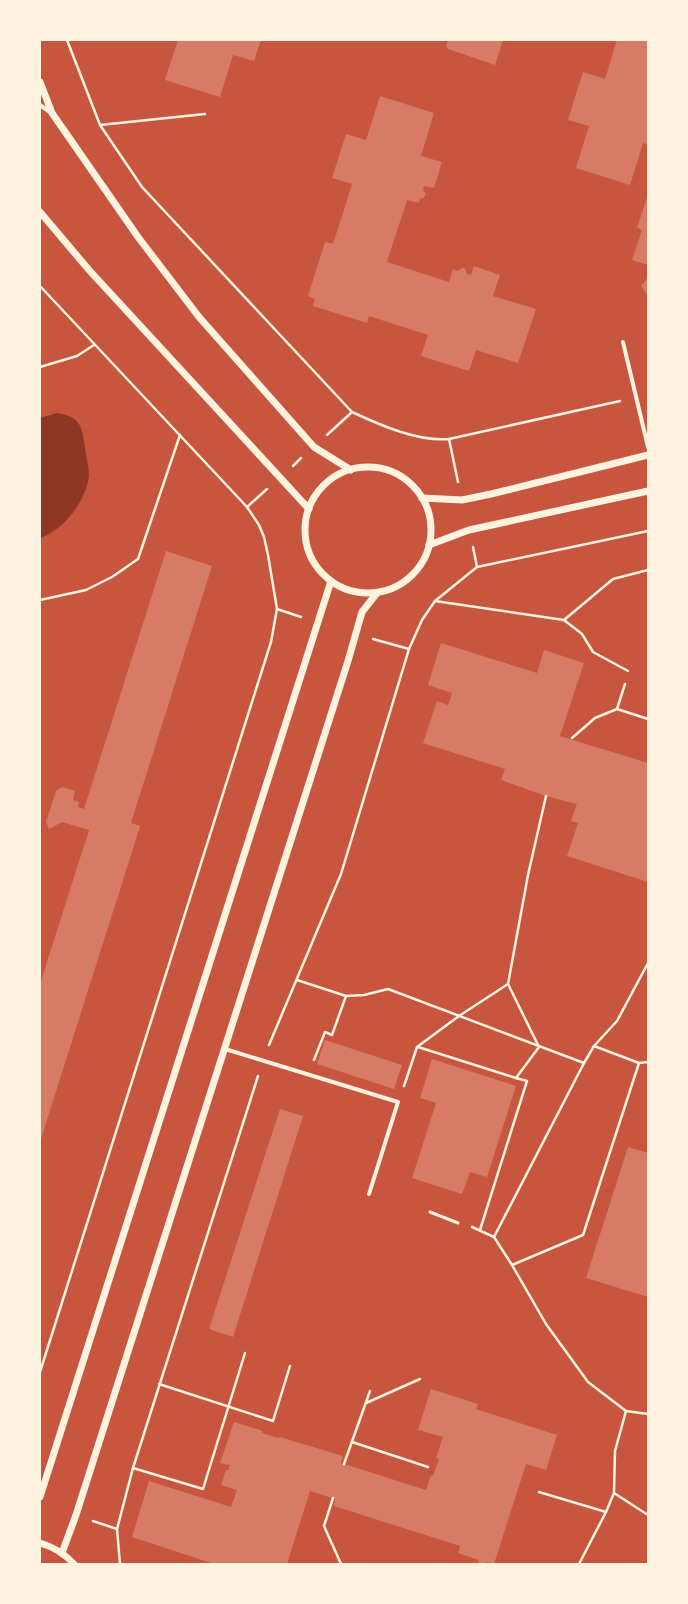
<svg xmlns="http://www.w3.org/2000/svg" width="688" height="1604" font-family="Quicksand,sans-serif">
<rect width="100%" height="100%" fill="#c8553d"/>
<path fill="#8f3625" d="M 57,413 C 81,417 82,426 85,448 C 86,457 89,467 89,476 C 86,501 64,530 40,538 L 40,418 Z"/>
<g fill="#d67c66">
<path d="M 178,40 L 261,40 L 254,61 L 233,55 L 220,97 L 165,80 Z"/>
<path d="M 448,40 L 503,40 L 495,65 L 448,49 L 446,46 Z"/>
<path d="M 617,40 L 648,40 L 648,145 L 643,143 L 630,185 L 576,168 L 589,126 L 568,120 L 583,72 L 605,79 Z"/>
<path d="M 380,96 L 434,113 L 421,156 L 442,162 L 434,188 L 424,186 L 423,190 L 426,194 L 423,199 L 420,198 L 419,203 L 407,200 L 387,262 L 449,282 L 453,269 L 458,271 L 462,268 L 465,268 L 467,274 L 471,275 L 474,266 L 500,275 L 493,296 L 536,309 L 518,363 L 476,350 L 469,371 L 421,356 L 428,335 L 369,316 L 367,323 L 313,306 L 315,299 L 308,296 L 325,242 L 333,244 L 352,184 L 332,178 L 346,134 L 366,140 Z"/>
<path d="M 648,194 L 648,265 L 632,260 L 642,230 L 637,228 Z"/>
<path d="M 648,274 L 648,296 L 641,286 L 646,280 Z"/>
<path d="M 166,551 L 212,566 L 131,823 L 140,826 L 137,836 L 40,1142 L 40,984 L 89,830 L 62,822 L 49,829 L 46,822 L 56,791 L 62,787 L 75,791 L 73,800 L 79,802 L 78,807 L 84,809 Z"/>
<path d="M 441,643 L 537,673 L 544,650 L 584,663 L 560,736 L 648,763 L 648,882 L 567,856 L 578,823 L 571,821 L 577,804 L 546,796 L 501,780 L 505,769 L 423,743 L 437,701 L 448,705 L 452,693 L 428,685 Z"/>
<path d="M 325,1040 L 402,1065 L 394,1089 L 317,1064 Z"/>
<path d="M 432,1059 L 516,1086 L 487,1177 L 470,1172 L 462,1194 L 412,1178 L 436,1103 L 420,1098 Z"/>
<path d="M 280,1109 L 303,1116 L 233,1337 L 209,1329 Z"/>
<path d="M 628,1147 L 648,1153 L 648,1297 L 586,1278 Z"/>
<path d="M 431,1389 L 478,1404 L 476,1409 L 557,1435 L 546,1470 L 526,1464 L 494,1564 L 487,1562 L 486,1564 L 478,1564 L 479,1560 L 458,1553 L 460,1546 L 334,1506 L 335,1499 L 310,1491 L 287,1564 L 214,1564 L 132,1537 L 149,1481 L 231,1507 L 237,1490 L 221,1485 L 226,1470 L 228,1470 L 230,1465 L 220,1463 L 234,1422 L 263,1431 L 262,1433 L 278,1438 L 280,1437 L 343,1456 L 341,1463 L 426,1490 L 431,1475 L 433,1476 L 439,1459 L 436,1458 L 443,1437 L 418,1430 Z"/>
</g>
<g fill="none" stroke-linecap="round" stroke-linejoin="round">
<g stroke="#fff3e0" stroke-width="2.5">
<path d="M 67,40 L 100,125 L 142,187 L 352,412 C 380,425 418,442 449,439 L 620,401"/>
<path d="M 100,125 L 205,114"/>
<path d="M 40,286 L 247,507 L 259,525 L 264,537 L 268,555 L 277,609 L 271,642 L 40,1372"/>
<path d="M 40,367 L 77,356 L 94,345"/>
<path d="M 327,435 L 352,412"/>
<path d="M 449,439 L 458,482"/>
<path d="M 293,466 L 301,458"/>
<path d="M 247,507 L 267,489"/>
<path d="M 473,547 L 477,567"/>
<path d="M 40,600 L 86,590 L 112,577 L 138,559 L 180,435"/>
<path d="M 435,601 L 564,620 L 582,634 L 593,652 L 628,671"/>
<path d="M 277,609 L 301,617"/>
<path d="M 564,620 L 613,579 L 648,570"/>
<path d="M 373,639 L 409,649"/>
<path d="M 625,684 L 617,709 L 648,719"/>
<path d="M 572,738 L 595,718 L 617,709"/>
<path d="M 297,980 L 346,996 L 364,995 L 388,989 L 584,1063"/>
<path d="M 508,984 L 528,875 L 546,796"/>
<path d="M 269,1045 L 341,874 L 409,649 L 422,620 L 435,601 L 477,567 L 648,531"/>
<path d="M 594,1046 L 639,1063 L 648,1062"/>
<path d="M 418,1047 L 516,1078"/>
<path d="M 314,1060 L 325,1032 L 332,1035 L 346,996"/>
<path d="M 404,1086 L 417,1047 L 459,1016 L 508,984 L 539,1047 L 516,1078 L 527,1081 L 480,1230"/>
<path d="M 472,1227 L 494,1237 L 512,1265 L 546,1324 L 588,1382 L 626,1411 L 648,1414"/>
<path d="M 494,1237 L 584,1063 L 594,1046 L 617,1021 L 648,963"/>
<path d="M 512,1265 L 583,1235 L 639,1063"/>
<path d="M 159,1384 L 273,1421 L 290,1366"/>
<path d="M 366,1403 L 420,1379"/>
<path d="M 352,1442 L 428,1467"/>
<path d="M 344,1464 L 370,1391"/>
<path d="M 133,1468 L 203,1489 L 245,1353"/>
<path d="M 539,1492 L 606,1512"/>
<path d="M 614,1493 L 648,1515"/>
<path d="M 333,1498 L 324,1526 L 341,1564"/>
<path d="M 93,1521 L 117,1529"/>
<path d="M 120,1564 L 117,1529 L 133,1468 L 258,1076"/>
<path d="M 579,1564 L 606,1512 L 614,1493 L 615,1451 L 626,1411"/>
</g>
<path stroke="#fff3e0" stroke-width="3" d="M 430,1212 L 458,1223"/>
<g stroke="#fff3e0" stroke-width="4">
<path d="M 40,105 L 50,112"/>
<path d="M 623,342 L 648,447"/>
<path d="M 225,1049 L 398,1102 L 369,1194"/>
</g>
<g stroke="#fff3e0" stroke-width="7">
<path d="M 40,82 L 52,113 L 138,237 L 199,317 L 314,447 L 351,470"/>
<path d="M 40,212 L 89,270 L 309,509"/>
<circle cx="368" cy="530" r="63"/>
<path d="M 422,498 L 462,500 L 491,494 L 648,455"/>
<path d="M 429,545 L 469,530 L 648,491"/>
<path d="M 40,1497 L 331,581"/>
<path d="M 40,1543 C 54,1547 64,1553 74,1564"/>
<path d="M 62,1553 L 76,1515 L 348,661 L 362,612 L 377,593"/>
</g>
</g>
<rect width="688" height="1604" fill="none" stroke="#fff3e0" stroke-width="82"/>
</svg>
